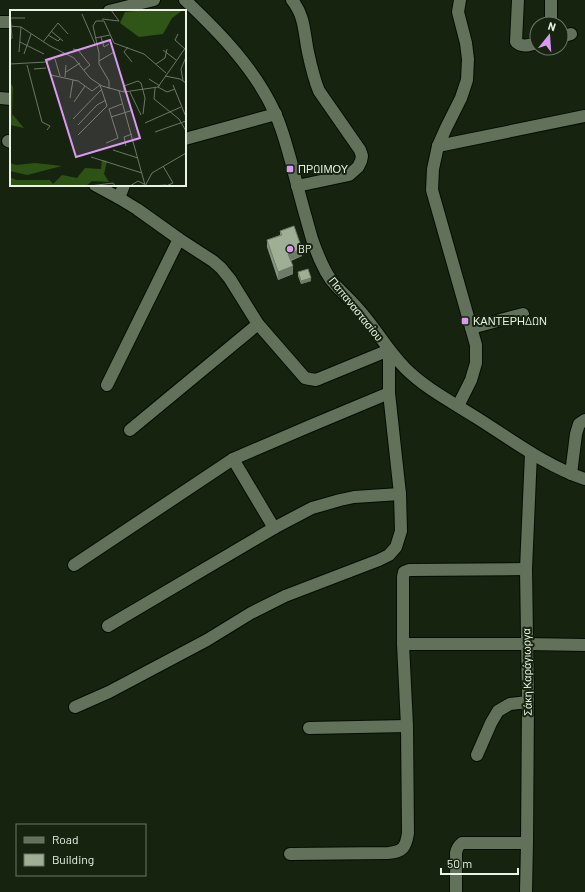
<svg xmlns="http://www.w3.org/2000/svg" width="585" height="892" font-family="Barlow,sans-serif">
<rect width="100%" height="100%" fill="#16240f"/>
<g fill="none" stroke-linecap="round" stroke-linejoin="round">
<g stroke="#030d00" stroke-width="14">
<g id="minor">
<path d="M 185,0 C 220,33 255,69 275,113 C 283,130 287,148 292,165 C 298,190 305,214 312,239 C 317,253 322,267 331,280 C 340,291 351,300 360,311 C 376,329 388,351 405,368 C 426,389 452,402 477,418 C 512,440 546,466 585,479"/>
<path d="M 292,0 C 305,16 304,33 308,52 C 311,66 314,79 319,91 L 360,150 L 362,156 L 361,161 L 358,167 L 349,175 L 297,186"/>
<path d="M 518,0 L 516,42 C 523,48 529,45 537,43"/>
<path d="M 109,11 L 154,0"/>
<path d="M 0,22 L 11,22"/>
<path d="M 551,24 L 551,0"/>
<path d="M 561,37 L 571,34"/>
<path d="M 0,98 L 11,99"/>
<path d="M 185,139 L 276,114"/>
<path d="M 8,141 L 11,142"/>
<path d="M 438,146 L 585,116"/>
<path d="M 119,198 L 124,185"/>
<path d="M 471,328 L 523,314"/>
<path d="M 107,385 L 179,239"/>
<path d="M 458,406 L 471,380 L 476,363 L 476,345 L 432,190 L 433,169 L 438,146 L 446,128 L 461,98 L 467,80 L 468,59 L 466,43 L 458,12 L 460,0"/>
<path d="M 130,430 L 258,324"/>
<path d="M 233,459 L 274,528"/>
<path d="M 571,474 L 576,434 L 579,424 L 585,420"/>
<path d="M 74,565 L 233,459 L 310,426 L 389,393"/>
<path d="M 108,626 L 274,528 L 312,508 L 340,500 L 354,497 L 400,494"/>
<path d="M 403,644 L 527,644 L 585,645"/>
<path d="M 75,707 L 109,692 L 207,640 L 251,613 L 285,596 L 379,560 L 389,555 L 396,547 L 401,531 L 400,494 L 389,393 L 389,350 L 316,380 L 310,379 L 305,378 L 258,324 L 230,279 L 221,268 L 213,261 L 179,239 L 137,209 L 119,198 L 95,185"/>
<path d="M 309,728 L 407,726"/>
<path d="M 477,755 L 491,723 L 498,711 L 510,704 L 528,702"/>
<path d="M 290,854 L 388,853 C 403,852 406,847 408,833 L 407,726 L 403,644 L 403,577 L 404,572 L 409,570 L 526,569"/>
<path d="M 456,892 L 456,853 C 457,848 458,846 462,843 L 527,843"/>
<path d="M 526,892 L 527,843 L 528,702 L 526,569 L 531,453"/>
</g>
</g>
<use href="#minor" stroke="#61715a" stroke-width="12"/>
</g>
<g fill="#889681">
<path d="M 280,231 L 302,256 L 291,261 L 293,274 L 278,280 L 267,247 L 267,240 L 280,235 Z"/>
<path d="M 298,272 L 311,281 L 301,284 L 298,276 Z"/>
</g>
<g fill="#6f7a69">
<path d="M 302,249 L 302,256 L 288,261 L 288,254 Z"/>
<path d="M 293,266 L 293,274 L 278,280 L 278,272 Z"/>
<path d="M 311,278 L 311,281 L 301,284 L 301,281 Z"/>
</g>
<g fill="#9eaf96" stroke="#6f7a69">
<path d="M 294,226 L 302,249 L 288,254 L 293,266 L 278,272 L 267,240 L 282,235 L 280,231 Z"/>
<path d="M 308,269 L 311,278 L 301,281 L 298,272 Z"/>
</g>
<g fill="#dc99f4" stroke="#16240f" stroke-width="1.5">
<rect x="286" y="165" width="8" height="8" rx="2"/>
<circle cx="290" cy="249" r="4"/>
<rect x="461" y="317" width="8" height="8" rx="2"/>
</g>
<g text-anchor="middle" stroke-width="4" stroke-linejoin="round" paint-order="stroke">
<g font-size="11" fill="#eaf3e6" stroke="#16240f" text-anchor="start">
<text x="298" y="173">ΠΡΩΙΜΟΥ</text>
<text x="298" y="253">BP</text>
<text x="473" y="325">ΚΑΝΤΕΡΗΔΩΝ</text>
</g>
<g font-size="11" fill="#eaf3e6" stroke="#16240f">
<text transform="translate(356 309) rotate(51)" y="4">Παπαναστασίου</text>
<text transform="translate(527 672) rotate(-91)" y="4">Σάκη Καράγιωργα</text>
</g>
</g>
<g transform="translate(10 10)">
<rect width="176" height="176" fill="#16240f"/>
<path d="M 0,72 L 3,77 L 2,104 L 14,118 L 0,115 ZM 92,150 L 97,151 L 94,164 L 99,172 L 82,171 L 76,176 L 0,176 L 0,167 L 6,170 L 40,170 L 43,174 L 52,165 L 67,168 L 75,158 L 91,159 ZM 0,153 L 6,155 L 25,153 L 52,156 L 17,165 L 0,161 Z" fill="#2d5314"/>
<path d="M 137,0 L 173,0 L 162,8 L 153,24 L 129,27 L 110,13 L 115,2 Z" fill="#2f5617"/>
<path fill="none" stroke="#6b7765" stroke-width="1" d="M 101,0 L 109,11M 0,1 L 2,28 L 0,29M 72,4 L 85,34M 1,8 L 15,8M 92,9 L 109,11M 0,16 L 11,17 L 40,36 L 64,48 L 80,68 L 92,76 L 114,82 L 148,77 L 176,37M 41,21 L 53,31M 168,24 L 165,30 L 175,39M 38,25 L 48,31 L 50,29M 91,27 L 94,37 L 99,34M 85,28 L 100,25M 10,32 L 34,44M 33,32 L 48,13 L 58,24M 118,37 L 114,42 L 122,52M 63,39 L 68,40 L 80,55 L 74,60M 153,40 L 166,50M 9,42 L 11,17M 14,44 L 21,24M 45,49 L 50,66M 89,51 L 104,42M 0,54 L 36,52 L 54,43M 146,54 L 155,48 L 157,39M 17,55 L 32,112 L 40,116 L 37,120M 24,59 L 36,58M 56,62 L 70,53M 41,65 L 68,71 L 82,81 L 90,75 L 97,96 L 68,125M 155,66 L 170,69 L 176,73M 55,67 L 56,55M 139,69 L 150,76M 173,71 L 171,59 L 176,47M 163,75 L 176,107M 148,77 L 157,82 L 165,79M 145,78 L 144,89 L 169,109 L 176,121M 99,79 L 99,71 L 89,54 L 89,43 L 83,16 L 86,11 L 94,11 L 104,33 L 134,44 L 156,63M 109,81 L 135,175M 114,82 L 114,76 L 128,71 L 131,73 L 135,88 L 133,104M 120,82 L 131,105M 60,88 L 63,70M 64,92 L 75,76M 101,107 L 123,100M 63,109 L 91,80M 135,113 L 171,97M 68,115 L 87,95 L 96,90M 145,122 L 176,111M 96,133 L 108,128 L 99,99 L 112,94M 116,136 L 114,127 L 122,124M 103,140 L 128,148M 81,147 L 132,163M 153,156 L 163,173 L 156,176M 80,176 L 103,173 L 105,176M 120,176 L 128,171 L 134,174M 135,176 L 142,163 L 176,143M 143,176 L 156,175"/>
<path fill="#dc99f4" fill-opacity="0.15" stroke="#dc99f4" stroke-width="2" d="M 100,30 L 130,128 L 66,147 L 36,50 Z"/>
<rect width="176" height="176" fill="none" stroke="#eaf3e6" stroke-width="2"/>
</g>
<rect x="16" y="824" width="130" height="52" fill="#16240f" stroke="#6b7765"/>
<rect x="24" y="837" width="20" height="6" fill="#61715a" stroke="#6b7765"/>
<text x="52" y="844" font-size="12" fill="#eaf3e6">Road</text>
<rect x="24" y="854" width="20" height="12" fill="#9eaf96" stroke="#6b7765"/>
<text x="52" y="864" font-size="12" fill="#eaf3e6">Building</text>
<g transform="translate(549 36) rotate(17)"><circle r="19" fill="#16240f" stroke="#6b7765"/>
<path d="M0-3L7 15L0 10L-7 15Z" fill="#dc99f4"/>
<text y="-6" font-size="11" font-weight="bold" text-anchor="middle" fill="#eaf3e6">N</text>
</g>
<path d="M441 868v6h77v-6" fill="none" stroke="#eaf3e6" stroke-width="2"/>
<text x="447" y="868" font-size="12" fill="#eaf3e6" stroke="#16240f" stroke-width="3" paint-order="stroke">50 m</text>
</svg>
